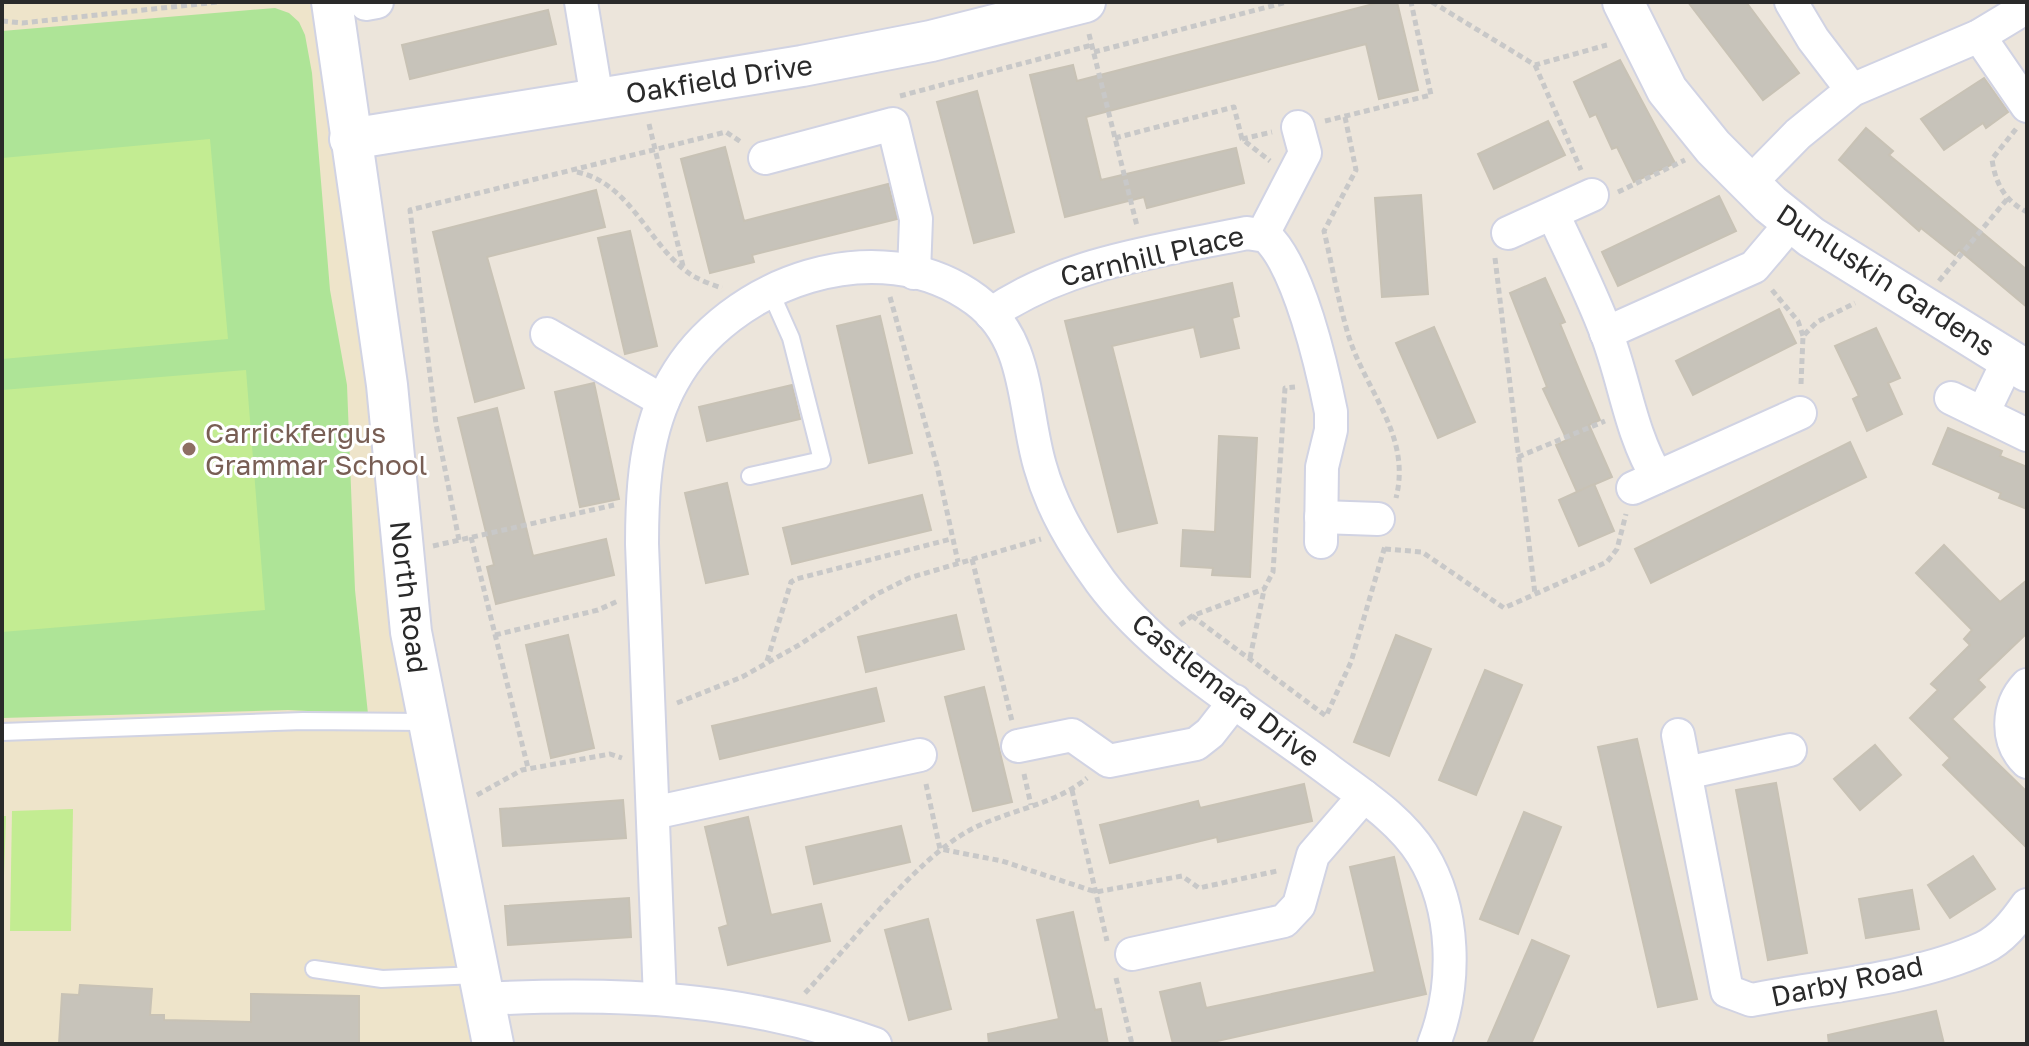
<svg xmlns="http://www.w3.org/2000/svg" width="2029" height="1046" font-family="'Golos Text',sans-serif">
<rect width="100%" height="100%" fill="#ece5db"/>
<path fill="#eee4ca" d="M 2,2 L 315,2 L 478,1044 L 2,1044 Z"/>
<path fill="#aee497" d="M 275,8 L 289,13 L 299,22 L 305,35 L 312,73 L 330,290 L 347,385 L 355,590 L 368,714 L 288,710 L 2,718 L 2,31 Z"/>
<g fill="#c3ec92">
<path d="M 210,139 L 228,339 L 2,359 L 2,158 Z"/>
<path d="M 246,370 L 265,610 L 2,632 L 2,390 Z"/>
<path d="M 73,809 L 71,931 L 10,931 L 12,811 Z"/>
<path d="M 2,816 L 6,816 L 2,935 Z"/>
</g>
<g fill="#c7c3ba" stroke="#c8c2b5" stroke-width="2">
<path d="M 1381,2 L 1397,2 L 1418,90 L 1379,99 L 1366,44 L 1086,117 L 1101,180 L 1236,148 L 1244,183 L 1147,208 L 1144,197 L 1065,217 L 1030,75 L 1073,65 L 1077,81 Z"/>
<path d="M 1688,2 L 1746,2 L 1799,73 L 1763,100 Z"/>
<path d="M 548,10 L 556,44 L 410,79 L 402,45 Z"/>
<path d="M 1620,60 L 1675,163 L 1634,182 L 1617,147 L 1612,149 L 1596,114 L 1590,117 L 1574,82 Z"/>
<path d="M 1984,78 L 2008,112 L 1986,128 L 1983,123 L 1944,150 L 1921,119 Z"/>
<path d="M 977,91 L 1014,232 L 974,243 L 937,102 Z"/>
<path d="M 1548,121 L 1565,155 L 1494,189 L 1478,154 Z"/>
<path d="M 1866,128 L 1893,151 L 1889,155 L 2027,270 L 2027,307 L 1959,250 L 1955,255 L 1921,228 L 1919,231 L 1839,160 Z"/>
<path d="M 725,147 L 744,221 L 888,184 L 897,219 L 752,255 L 754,262 L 710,273 L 681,159 Z"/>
<path d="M 596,190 L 605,227 L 487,257 L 524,388 L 475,402 L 433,232 Z"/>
<path d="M 1421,195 L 1428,294 L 1382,297 L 1375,198 Z"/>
<path d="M 1719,196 L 1736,231 L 1618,286 L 1602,252 Z"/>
<path d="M 630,231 L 657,346 L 625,354 L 598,238 Z"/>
<path d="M 1545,278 L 1565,322 L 1560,324 L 1600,420 L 1589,425 L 1612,477 L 1577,492 L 1556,445 L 1567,440 L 1543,389 L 1547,387 L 1510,293 Z"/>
<path d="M 1232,283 L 1239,316 L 1232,318 L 1239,348 L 1201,357 L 1194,327 L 1112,346 L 1157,523 L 1118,532 L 1065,321 Z"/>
<path d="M 1779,309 L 1796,343 L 1693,395 L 1676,361 Z"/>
<path d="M 880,316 L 912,453 L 869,463 L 837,326 Z"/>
<path d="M 1434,327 L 1475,422 L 1438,438 L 1396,343 Z"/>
<path d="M 1876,328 L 1900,378 L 1888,383 L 1902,414 L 1867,431 L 1853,399 L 1859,396 L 1835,346 Z"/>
<path d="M 594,383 L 619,499 L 580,507 L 555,392 Z"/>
<path d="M 792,385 L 800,419 L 707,441 L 699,407 Z"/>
<path d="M 497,408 L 533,556 L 606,539 L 614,575 L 496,604 L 487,567 L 494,565 L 458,418 Z"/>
<path d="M 1948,428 L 2002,451 L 2000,456 L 2027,467 L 2027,509 L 1999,498 L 2001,493 L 1933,464 Z"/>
<path d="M 1219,436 L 1257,438 L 1250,577 L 1212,575 L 1213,568 L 1181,566 L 1183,530 L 1215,532 Z"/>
<path d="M 1850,442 L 1866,477 L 1651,583 L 1635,549 Z"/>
<path d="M 727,483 L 748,574 L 706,583 L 685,493 Z"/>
<path d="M 1594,484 L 1614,531 L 1579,546 L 1559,500 Z"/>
<path d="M 922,495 L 931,530 L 792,564 L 783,528 Z"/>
<path d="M 1944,545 L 2000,602 L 2027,580 L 2027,633 L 1978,680 L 1985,687 L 1952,719 L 2027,792 L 2027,848 L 1943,765 L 1950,758 L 1910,718 L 1938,690 L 1931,684 L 1970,645 L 1964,639 L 1972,630 L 1916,573 Z"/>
<path d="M 956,615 L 964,649 L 866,672 L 858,637 Z"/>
<path d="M 568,635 L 594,748 L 551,758 L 526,645 Z"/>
<path d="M 1396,635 L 1431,649 L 1389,756 L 1354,742 Z"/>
<path d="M 1485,670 L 1522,685 L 1476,795 L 1439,780 Z"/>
<path d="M 984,687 L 1012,802 L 973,811 L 945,697 Z"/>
<path d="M 876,688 L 884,721 L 720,759 L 712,726 Z"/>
<path d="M 1637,739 L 1697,999 L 1658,1007 L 1598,747 Z"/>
<path d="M 1875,745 L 1901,775 L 1860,810 L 1834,779 Z"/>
<path d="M 1776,783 L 1807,953 L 1768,960 L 1736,790 Z"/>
<path d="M 1304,784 L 1312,821 L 1218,842 L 1217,837 L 1110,863 L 1100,825 L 1198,801 L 1200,808 Z"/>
<path d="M 623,800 L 626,838 L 503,846 L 500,809 Z"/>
<path d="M 1524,812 L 1561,827 L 1518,934 L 1480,919 Z"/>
<path d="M 748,817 L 771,915 L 821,904 L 830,941 L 728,965 L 719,928 L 728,925 L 705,827 Z"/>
<path d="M 901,826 L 910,862 L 814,884 L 806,847 Z"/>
<path d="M 1973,856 L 1995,889 L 1950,918 L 1928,885 Z"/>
<path d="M 1394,857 L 1426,994 L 1204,1044 L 1173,1044 L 1160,992 L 1200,983 L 1206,1008 L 1375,972 L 1350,867 Z"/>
<path d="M 1912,890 L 1919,929 L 1866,938 L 1859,899 Z"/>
<path d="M 629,898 L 631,937 L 508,945 L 505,906 Z"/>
<path d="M 1073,912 L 1095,1010 L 1101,1009 L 1108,1044 L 989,1044 L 988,1034 L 1059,1019 L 1037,920 Z"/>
<path d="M 928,919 L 951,1009 L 909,1020 L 885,930 Z"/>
<path d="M 1532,940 L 1569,956 L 1531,1044 L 1487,1044 Z"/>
<path d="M 80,985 L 152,989 L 150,1015 L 164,1015 L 164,1020 L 251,1022 L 251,994 L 359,996 L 359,1044 L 59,1044 L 62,994 L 79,995 Z"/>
<path d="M 1936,1011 L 1944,1044 L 1829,1044 L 1828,1035 Z"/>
</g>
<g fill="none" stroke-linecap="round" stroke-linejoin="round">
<g stroke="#d1d3e3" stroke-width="20">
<g id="service">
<path d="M 750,476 L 822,460 L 791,338 L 770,291"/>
<path d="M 2,732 L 303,721 L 426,722"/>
<path d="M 314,969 L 382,979 L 478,975"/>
</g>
</g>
<g stroke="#d1d3e3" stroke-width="36">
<g id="minor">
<path d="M 581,2 L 597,99"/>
<path d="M 1791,2 L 1813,39 L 1852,90"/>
<path d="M 366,4 L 377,2"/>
<path d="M 1979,36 L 2027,106"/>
<path d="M 765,158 L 893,124 L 916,219 L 914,273"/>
<path d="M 1749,184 L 1798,134 L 1852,90 L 1979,36 L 2027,7"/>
<path d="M 1553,214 C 1571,253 1591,292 1606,332 C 1625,381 1630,432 1657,477"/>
<path d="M 1508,233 L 1592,195"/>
<path d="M 1263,234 L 1305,153 L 1298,127"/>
<path d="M 991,314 C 1066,262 1159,251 1247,233 L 1266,236 C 1299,266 1322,367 1331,412 L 1331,430 L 1322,467 L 1321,542"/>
<path d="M 1606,333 L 1754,267 L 1792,222"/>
<path d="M 547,334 L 663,401"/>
<path d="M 1951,398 L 2027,435"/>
<path d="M 1983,413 L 2008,361"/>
<path d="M 1633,488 L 1800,413"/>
<path d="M 1321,517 L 1378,519"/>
<path d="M 2027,685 C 2007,706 2005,741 2027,762"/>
<path d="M 1678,735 L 1727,991 L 1751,1000 C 1824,986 1916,979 1983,948 C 2002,939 2015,922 2027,905"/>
<path d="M 1018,746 L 1072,735 L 1109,761 L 1196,744 L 1210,733 L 1235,701"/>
<path d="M 1686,773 L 1790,750"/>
<path d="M 653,813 L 920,755"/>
<path d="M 1132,954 L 1284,921 L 1299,905 L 1313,855 L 1364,796"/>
<path d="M 483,999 C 621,992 744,997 875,1044"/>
<path d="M 660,999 L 642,544 C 642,489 645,430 673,381 C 728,282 879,228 976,300 C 1030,340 1023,408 1040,466 C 1052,509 1074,545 1100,581 C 1159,660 1252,712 1330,771 C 1362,795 1400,819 1422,854 C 1456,909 1457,985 1434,1044"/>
</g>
</g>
<g stroke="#d1d3e3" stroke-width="44">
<g id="tertiary">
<path d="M 332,2 L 387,385 L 411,632 L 493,1044"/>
<path d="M 1623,2 L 1667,90 L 1713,147 L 1770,204 L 1811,237 L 2027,371"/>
<path d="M 350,139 L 802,66 L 931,41 L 1085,2"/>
</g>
</g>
<g stroke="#c8c8c8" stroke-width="5" stroke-dasharray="6 4" stroke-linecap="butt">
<path d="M 1432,2 L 1535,65 L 1607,45"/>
<path d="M 2,21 L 22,23 L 218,2"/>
<path d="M 1089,34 L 1137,226"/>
<path d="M 1094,52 L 1287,2"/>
<path d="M 1535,65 L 1581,170"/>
<path d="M 900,96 L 1092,45"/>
<path d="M 1345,117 L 1356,170 L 1324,231 C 1332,265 1338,300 1348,334 C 1365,391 1412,435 1396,498"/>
<path d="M 1325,121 L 1431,95 L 1411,2"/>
<path d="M 649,124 L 683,266"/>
<path d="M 2016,129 L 1992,159 C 1995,183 2005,201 2027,212"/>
<path d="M 1115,138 L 1234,107 L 1242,139 L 1270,161"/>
<path d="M 1242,139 L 1272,132"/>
<path d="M 577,172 C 633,184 649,248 693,276 C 702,281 713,285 722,288"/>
<path d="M 1618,192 L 1685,160"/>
<path d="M 1495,258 L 1535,594"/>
<path d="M 1939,281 L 2008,198"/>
<path d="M 1772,290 L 1798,321 L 1803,336"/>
<path d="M 890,297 L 937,466 L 958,562"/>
<path d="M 1801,384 L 1803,336 L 1817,322 L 1855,303"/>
<path d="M 1518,457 L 1605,421"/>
<path d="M 471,537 L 528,768"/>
<path d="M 459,540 L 436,424 L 410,210 L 726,132 L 741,142"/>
<path d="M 433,546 L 614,505"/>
<path d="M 1385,549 L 1422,552 L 1504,608 L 1607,562 L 1617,549 L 1626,514"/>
<path d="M 972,559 L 1012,721"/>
<path d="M 1192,616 L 1326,716 L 1351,662 L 1385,546"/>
<path d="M 1180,625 L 1192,616 L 1264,589 L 1273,572 L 1285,388 L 1295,387"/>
<path d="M 495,635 L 598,610 L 618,601"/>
<path d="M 1250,658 L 1264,590"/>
<path d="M 767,661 L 791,582 L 796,579 L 951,539"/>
<path d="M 677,703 L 742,677 L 799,645 L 877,594 L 909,578 L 1041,539"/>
<path d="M 1024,774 L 1031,805"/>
<path d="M 926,784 L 940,849 L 1002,861 L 1096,892 L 1182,876 L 1199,888 L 1277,871"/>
<path d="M 1072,790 L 1107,941"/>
<path d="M 477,795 L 522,770 L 610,754 L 622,758"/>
<path d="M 1116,978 L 1132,1044"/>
<path d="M 805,993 C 849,946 916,859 970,830 C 1008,810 1055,805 1087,778"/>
</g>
<use href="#service" stroke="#fff" stroke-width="16"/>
<use href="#minor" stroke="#fff" stroke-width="32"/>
<use href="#tertiary" stroke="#fff" stroke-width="40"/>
</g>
<circle fill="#8d6e63" stroke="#fff" stroke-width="3" cx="189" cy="449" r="8"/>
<g text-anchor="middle" stroke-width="6" stroke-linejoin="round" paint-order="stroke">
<g font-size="28" fill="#2a2a2a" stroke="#fff">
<text transform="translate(719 79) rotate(-9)" y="10">Oakfield Drive</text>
<text transform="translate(1152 256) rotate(-13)" y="10">Carnhill Place</text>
<text transform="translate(1886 280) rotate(33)" y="10">Dunluskin Gardens</text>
<text transform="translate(409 597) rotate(83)" y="10">North Road</text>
<text transform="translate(1226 690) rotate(38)" y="10">Castlemara Drive</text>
<text transform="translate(1847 981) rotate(-12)" y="10">Darby Road</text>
</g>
<g font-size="28" fill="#785e54" stroke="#fff" text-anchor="start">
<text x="205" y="443">Carrickfergus<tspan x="205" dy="32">Grammar School</tspan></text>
</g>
</g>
<rect width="2029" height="1046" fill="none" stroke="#2a2a2a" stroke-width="8"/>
</svg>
